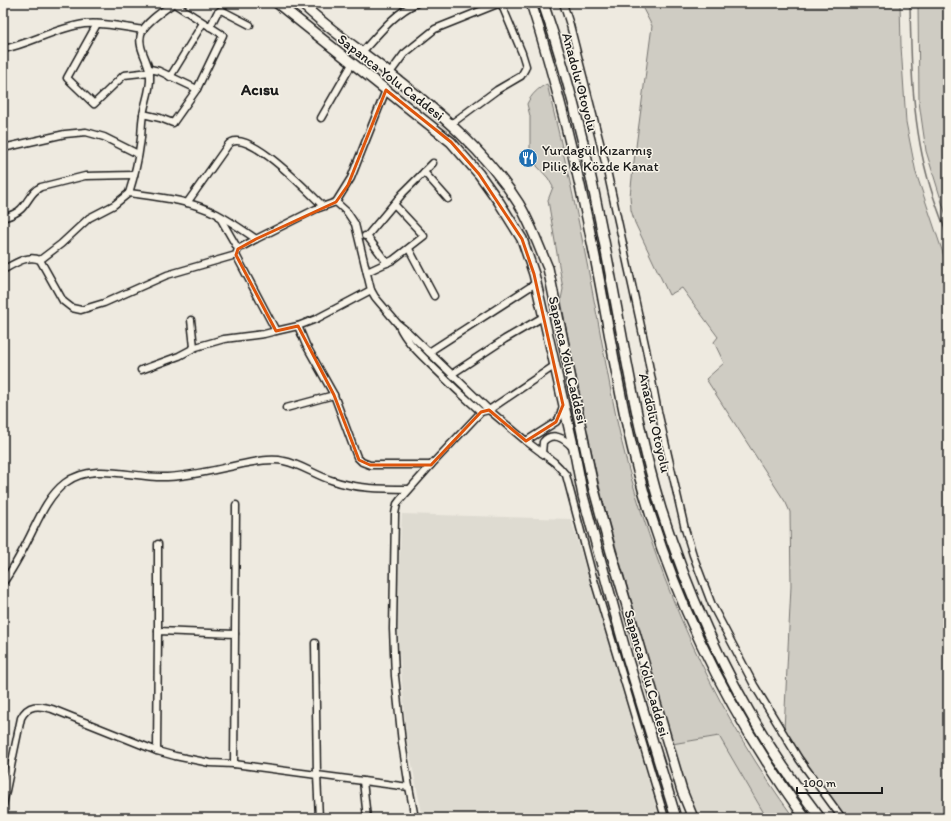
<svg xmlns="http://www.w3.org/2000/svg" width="951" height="821" font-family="Itim,sans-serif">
<rect width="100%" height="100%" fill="#eeeae0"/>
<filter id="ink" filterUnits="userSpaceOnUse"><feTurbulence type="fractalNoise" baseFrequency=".025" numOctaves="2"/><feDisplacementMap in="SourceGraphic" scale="8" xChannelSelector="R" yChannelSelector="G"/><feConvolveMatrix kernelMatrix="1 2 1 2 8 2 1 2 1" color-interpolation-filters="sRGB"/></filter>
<g filter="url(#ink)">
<g fill="#dedbd1">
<path d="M 402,514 L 571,519 L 660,818 L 423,818 L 407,741 L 396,613 Z"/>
<path d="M 719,736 L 765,815 L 764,818 L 699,818 L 695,811 L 685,788 L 672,744 Z"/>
</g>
<g fill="#cfccc3" stroke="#767470">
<path d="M 640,3 L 900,3 L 901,46 L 906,122 L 916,173 L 948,268 L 948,818 L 845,818 L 784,730 L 791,586 L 790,512 L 786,503 L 706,379 L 724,363 L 714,342 L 718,337 L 682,288 L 669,295 L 635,223 L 631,210 L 630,196 L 633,169 L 652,26 Z"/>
<path d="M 918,3 L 948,3 L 948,222 L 926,151 L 919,102 Z"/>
<path d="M 547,84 C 564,154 580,224 593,295 C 606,360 615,427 635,491 C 670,608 721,719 794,818 L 774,818 L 765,815 L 719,736 L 672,744 L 603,502 L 589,441 L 566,328 L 561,299 L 563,289 L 548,200 L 553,187 L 548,178 L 537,166 L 530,149 L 530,116 L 527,104 C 531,95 538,88 547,84 Z"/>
</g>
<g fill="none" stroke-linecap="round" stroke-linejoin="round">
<path stroke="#6f6d69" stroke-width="1.5" d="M 910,3 C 911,64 912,127 930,186 C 935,203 942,220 948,238"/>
<g stroke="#1c1c1c" stroke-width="9">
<g id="minor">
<path d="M 174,3 C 164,10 144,23 141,34 C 137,49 150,62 150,76 C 151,89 145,102 143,115 C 141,125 142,135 140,145 C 138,162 134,177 129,193 C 158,197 190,200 217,214 C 230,221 243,230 256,239"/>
<path d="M 563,3 L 570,25 L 606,166 L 646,349 L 657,407 L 685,529 L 693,555 L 712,605 L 754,685 L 799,759 L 842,818"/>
<path d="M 97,24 L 67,78 L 94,104 L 124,75 L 150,72"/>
<path d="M 210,27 L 217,13 L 221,10 L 250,25"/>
<path d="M 3,49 C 30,44 55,28 84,24 C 103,22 124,27 143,30"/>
<path d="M 362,52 C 378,35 394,13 417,3"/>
<path d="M 150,69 L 159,71 L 197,89 L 223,35 L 173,3"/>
<path d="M 390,73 L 404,54 L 435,29 L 500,3"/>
<path d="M 170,77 L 203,23"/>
<path d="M 143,114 L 160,118 L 173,123 L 197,89"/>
<path d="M 321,118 L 352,64"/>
<path d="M 451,124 L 497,90 L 521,76 L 525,69 L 526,66 L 522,53 L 501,3"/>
<path d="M 3,148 L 65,134 L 86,132 L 104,137 L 138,154"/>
<path d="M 424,172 L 448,199"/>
<path d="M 336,202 L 347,212 L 355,224 L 371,290 L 375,297 L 397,323 L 408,332 L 489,410 L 526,441 L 554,462 L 559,467 L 566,475 L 592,573 L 665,818"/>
<path d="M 187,203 L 228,145 C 245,124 310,194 323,206"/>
<path d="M 219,216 L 238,249"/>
<path d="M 3,218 C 9,216 16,214 21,209 C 29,201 31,191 41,187 L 85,176 L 134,175"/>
<path d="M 365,236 L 367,236 L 387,263"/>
<path d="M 367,236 L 403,193 L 433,163"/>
<path d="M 409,249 L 434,296"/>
<path d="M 236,255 L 276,331 L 298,326 L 316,319 L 371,290"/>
<path d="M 40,260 L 61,244 L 89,218 L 114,205 L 129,193"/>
<path d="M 3,270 C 14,264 28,254 40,260 L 63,301 L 72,308 L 81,310 L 104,303 L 167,275 L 236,255 L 238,249 L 256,239 L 316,209 L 336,202 L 351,178 L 386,90"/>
<path d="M 367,272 L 393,260 L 424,236 L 394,204"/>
<path d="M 191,320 L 194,347"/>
<path d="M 298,326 L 306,345 L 334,395 L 357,457 L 362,462 L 370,465 L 431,465 L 481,412 L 489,410 L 554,366"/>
<path d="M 399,326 C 406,341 418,352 430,364 C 446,380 464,397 481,412"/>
<path d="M 429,352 L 536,283"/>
<path d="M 141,370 L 179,356 L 196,347 L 224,339 L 264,334 L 276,331"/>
<path d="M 452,374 L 505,339 L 543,317"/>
<path d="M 286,408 L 334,395"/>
<path d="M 526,441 L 556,422 L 559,418 L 563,406"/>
<path d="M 542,453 L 543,442 C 552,431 564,438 572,447"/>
<path d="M 3,583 C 13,569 22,552 30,536 C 39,518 48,496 65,483 C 94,461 134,479 167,477 C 194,476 221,468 248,463 C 259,461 272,458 284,461 C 300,464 315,475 331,480 C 356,489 382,489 409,489"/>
<path d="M 158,631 L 158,544"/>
<path d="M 235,634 L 236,505"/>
<path d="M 315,643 L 317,775 L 409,787 L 402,743 L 395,676 L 393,629 L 395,514 L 397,504 L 400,500 L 431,465"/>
<path d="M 157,751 L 158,631 L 235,634 L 234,764"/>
<path d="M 363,781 L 367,818"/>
<path d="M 409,787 L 415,818"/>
<path d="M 3,805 L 21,718 C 28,704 39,705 52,709 L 157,751 L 175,756 L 210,763 L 234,764 L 317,775 L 319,818"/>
</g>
</g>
<g stroke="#1c1c1c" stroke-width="12">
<g id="highway">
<path d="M 277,3 L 451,142 L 479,174 L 499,202 L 522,239 L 534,274 L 575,454 L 583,496 L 628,660 L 676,818"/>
<path d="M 301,3 C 328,29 360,50 389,73 C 438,111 486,152 519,204 C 531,224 539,247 548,268 L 593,486 L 611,552 L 682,791 L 693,818"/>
<path d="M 531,3 C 558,86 578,171 595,257 C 612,343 624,432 651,516 C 686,627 737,724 805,818"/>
<path d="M 543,3 C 574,92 594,186 611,278 C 626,355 638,434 661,509 C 696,619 749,726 820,818"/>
</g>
</g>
<use href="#minor" stroke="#f7f3e8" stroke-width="6"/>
<use href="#highway" stroke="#f7f3e8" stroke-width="9"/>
</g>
</g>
<path fill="none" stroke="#de560d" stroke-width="3" stroke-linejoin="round" d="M 386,90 L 451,142 L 479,174 L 522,239 L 534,274 L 563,405 L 556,422 L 526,441 L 489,410 L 481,412 L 431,465 L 370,465 L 359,460 L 334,395 L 298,326 L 276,331 L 236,255 L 238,249 L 256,239 L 336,202 L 348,185 Z"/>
<defs>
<g id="restaurant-disc" transform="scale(1)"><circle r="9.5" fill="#1f6fb2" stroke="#f7f3e8"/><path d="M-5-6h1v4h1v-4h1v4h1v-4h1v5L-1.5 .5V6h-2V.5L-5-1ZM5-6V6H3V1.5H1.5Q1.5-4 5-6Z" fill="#fff"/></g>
</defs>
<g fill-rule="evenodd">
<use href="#restaurant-disc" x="528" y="158"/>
</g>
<g text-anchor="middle" stroke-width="3" stroke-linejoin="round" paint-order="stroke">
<g font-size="14" fill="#1c1c1c" stroke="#f7f3e8">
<text transform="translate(391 77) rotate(38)" y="5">Sapanca Yolu Caddesi</text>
<text transform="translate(580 82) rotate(75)" y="5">Anadolu Otoyolu</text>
<text transform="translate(568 360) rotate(77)" y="5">Sapanca Yolu Caddesi</text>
<text transform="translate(655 423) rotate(77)" y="5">Anadolu Otoyolu</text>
<text transform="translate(647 673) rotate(74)" y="5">Sapanca Yolu Caddesi</text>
</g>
<g font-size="14" fill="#1c1c1c" stroke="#f7f3e8" text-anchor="start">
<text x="542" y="155">Yurdagül Kızarmış<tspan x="542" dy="16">Piliç &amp; Közde Kanat</tspan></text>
</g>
<g font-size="16" font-weight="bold" fill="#1c1c1c" stroke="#f7f3e8">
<text x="260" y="95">Acısu</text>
</g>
</g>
<rect width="951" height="821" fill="none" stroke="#f7f3e8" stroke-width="16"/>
<rect x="8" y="8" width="935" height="805" fill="none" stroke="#1c1c1c" stroke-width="1.5" filter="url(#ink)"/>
<path d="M797 787v6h85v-6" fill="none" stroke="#1c1c1c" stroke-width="2"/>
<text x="803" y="787" font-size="12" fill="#1c1c1c" stroke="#f7f3e8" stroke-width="3" paint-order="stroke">100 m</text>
</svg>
